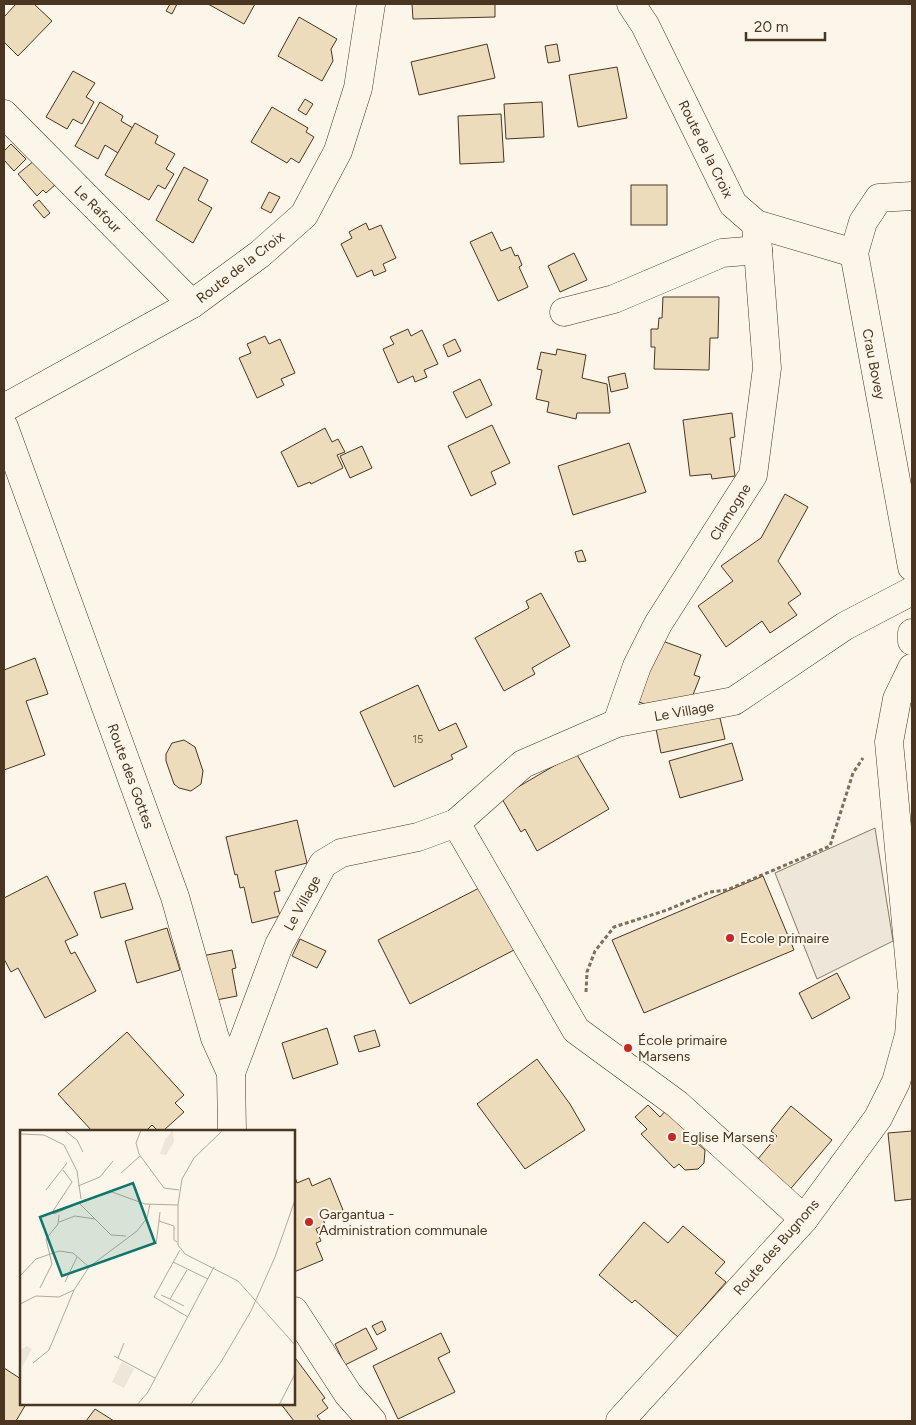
<svg xmlns="http://www.w3.org/2000/svg" width="916" height="1425" font-family="Figtree,sans-serif">
<rect width="100%" height="100%" fill="#fbf6e9"/>
<path fill="#ede7d9" stroke="#887966" d="M 875,828 L 893,941 L 817,979 L 775,873 Z"/>
<g fill="#ecdcbc" stroke="#4a3520">
<path d="M 16,4 L 34,4 L 52,21 L 18,56 L 4,42 L 4,17 Z"/>
<path d="M 170,4 L 177,4 L 172,14 L 166,11 Z"/>
<path d="M 208,4 L 255,4 L 244,24 Z"/>
<path d="M 412,4 L 495,4 L 495,17 L 413,19 Z"/>
<path d="M 299,17 L 337,39 L 331,49 L 333,61 L 322,81 L 278,56 Z"/>
<path d="M 487,44 L 495,78 L 419,95 L 411,62 Z"/>
<path d="M 557,44 L 560,61 L 548,63 L 545,46 Z"/>
<path d="M 617,67 L 627,118 L 578,127 L 569,75 Z"/>
<path d="M 73,71 L 95,83 L 86,97 L 94,102 L 82,124 L 73,119 L 67,129 L 46,117 Z"/>
<path d="M 305,99 L 313,104 L 306,115 L 298,110 Z"/>
<path d="M 100,102 L 123,116 L 121,121 L 133,128 L 118,153 L 105,145 L 98,159 L 75,146 Z"/>
<path d="M 542,102 L 544,137 L 506,139 L 504,104 Z"/>
<path d="M 272,107 L 308,128 L 306,132 L 314,137 L 299,163 L 291,158 L 287,163 L 251,142 Z"/>
<path d="M 501,114 L 504,162 L 460,164 L 458,116 Z"/>
<path d="M 135,123 L 158,136 L 155,143 L 175,154 L 166,169 L 174,174 L 165,189 L 158,185 L 149,200 L 105,175 Z"/>
<path d="M 11,144 L 26,159 L 14,171 L 4,160 L 4,151 Z"/>
<path d="M 35,160 L 56,184 L 46,193 L 43,190 L 37,196 L 18,174 Z"/>
<path d="M 184,167 L 208,180 L 198,200 L 212,208 L 193,243 L 156,220 Z"/>
<rect x="631" y="185" width="36" height="40"/>
<path d="M 269,192 L 280,197 L 271,213 L 261,208 Z"/>
<path d="M 39,200 L 50,213 L 44,218 L 33,205 Z"/>
<path d="M 366,223 L 369,230 L 381,225 L 396,258 L 383,264 L 386,271 L 374,276 L 372,270 L 357,277 L 341,244 L 352,238 L 349,232 Z"/>
<path d="M 492,232 L 501,251 L 511,247 L 515,256 L 518,255 L 522,265 L 519,267 L 528,287 L 498,301 L 470,242 Z"/>
<path d="M 574,253 L 587,280 L 560,292 L 548,266 Z"/>
<path d="M 663,297 L 719,297 L 718,338 L 710,338 L 709,370 L 654,369 L 655,347 L 651,347 L 651,329 L 658,329 L 659,318 L 662,318 Z"/>
<path d="M 408,329 L 411,336 L 422,330 L 438,364 L 424,370 L 427,377 L 415,382 L 413,376 L 398,383 L 383,349 L 394,344 L 390,337 Z"/>
<path d="M 265,336 L 269,344 L 280,339 L 295,373 L 281,379 L 284,385 L 257,398 L 239,358 L 251,353 L 247,344 Z"/>
<path d="M 455,339 L 461,351 L 448,357 L 443,345 Z"/>
<path d="M 557,349 L 586,355 L 582,378 L 607,384 L 610,413 L 577,413 L 576,419 L 547,412 L 549,402 L 536,399 L 542,370 L 537,369 L 541,352 L 556,355 Z"/>
<path d="M 625,373 L 628,388 L 611,392 L 608,377 Z"/>
<path d="M 480,379 L 492,405 L 466,418 L 453,392 Z"/>
<path d="M 732,413 L 735,437 L 730,438 L 735,476 L 712,479 L 711,474 L 690,476 L 683,420 Z"/>
<path d="M 492,425 L 510,463 L 491,472 L 496,484 L 471,496 L 448,446 Z"/>
<path d="M 325,428 L 332,442 L 338,439 L 345,452 L 337,455 L 343,468 L 311,484 L 310,482 L 298,487 L 281,452 Z"/>
<path d="M 629,443 L 646,492 L 573,515 L 558,466 Z"/>
<path d="M 362,446 L 372,468 L 350,478 L 340,456 Z"/>
<path d="M 785,494 L 808,507 L 778,561 L 801,594 L 788,603 L 797,615 L 770,633 L 762,621 L 726,647 L 698,606 L 733,581 L 721,566 L 761,538 Z"/>
<path d="M 582,550 L 586,561 L 578,562 L 575,552 Z"/>
<path d="M 541,593 L 570,646 L 532,668 L 535,674 L 504,691 L 475,638 L 529,608 L 526,601 Z"/>
<path d="M 654,638 L 701,655 L 694,675 L 700,677 L 689,705 L 658,709 L 631,699 Z"/>
<path d="M 35,658 L 48,694 L 26,701 L 45,755 L 4,770 L 4,670 Z"/>
<path d="M 418,685 L 439,731 L 456,723 L 467,747 L 451,755 L 453,759 L 394,787 L 360,712 Z"/>
<path d="M 718,710 L 725,739 L 661,753 L 655,724 Z"/>
<path d="M 184,740 L 195,747 L 203,771 L 201,784 L 191,791 L 179,788 L 174,784 L 166,761 L 166,754 L 172,743 Z"/>
<path d="M 732,743 L 743,780 L 680,798 L 669,761 Z"/>
<path d="M 576,753 L 609,809 L 537,851 L 525,829 L 521,832 L 501,797 Z"/>
<path d="M 297,820 L 307,863 L 275,871 L 280,891 L 274,892 L 280,916 L 252,923 L 244,887 L 240,888 L 237,874 L 235,875 L 226,837 Z"/>
<path d="M 47,876 L 78,935 L 65,941 L 71,954 L 75,952 L 96,991 L 45,1018 L 18,968 L 11,972 L 4,959 L 4,898 Z"/>
<path d="M 763,876 L 794,950 L 644,1013 L 612,940 Z"/>
<path d="M 125,883 L 133,909 L 101,918 L 94,892 Z"/>
<path d="M 483,886 L 516,949 L 410,1004 L 378,940 Z"/>
<path d="M 167,928 L 180,970 L 137,983 L 125,941 Z"/>
<path d="M 300,939 L 326,951 L 317,968 L 292,956 Z"/>
<path d="M 232,950 L 236,968 L 232,969 L 237,996 L 211,1001 L 202,956 Z"/>
<path d="M 837,973 L 850,998 L 812,1019 L 799,993 Z"/>
<path d="M 327,1028 L 338,1064 L 293,1079 L 282,1043 Z"/>
<path d="M 375,1030 L 380,1046 L 359,1052 L 354,1036 Z"/>
<path d="M 127,1032 L 184,1095 L 175,1103 L 184,1112 L 163,1131 L 158,1131 L 152,1125 L 146,1131 L 92,1131 L 58,1094 Z"/>
<path d="M 537,1059 L 570,1104 L 585,1130 L 525,1169 L 477,1104 Z"/>
<path d="M 648,1105 L 660,1117 L 669,1107 L 702,1141 L 698,1144 L 705,1150 L 704,1163 L 698,1169 L 685,1170 L 679,1164 L 674,1168 L 641,1134 L 647,1129 L 635,1117 Z"/>
<path d="M 791,1106 L 832,1140 L 787,1193 L 753,1165 L 777,1136 L 771,1131 Z"/>
<path d="M 912,1131 L 912,1199 L 895,1201 L 888,1133 Z"/>
<path d="M 294,1174 L 297,1183 L 309,1178 L 312,1186 L 330,1178 L 343,1210 L 323,1218 L 325,1225 L 316,1229 L 321,1241 L 316,1243 L 323,1260 L 294,1272 Z"/>
<path d="M 644,1222 L 668,1243 L 683,1226 L 725,1262 L 715,1273 L 726,1282 L 678,1337 L 635,1300 L 632,1303 L 599,1275 Z"/>
<path d="M 382,1321 L 386,1330 L 377,1335 L 372,1326 Z"/>
<path d="M 366,1328 L 377,1349 L 345,1365 L 335,1344 Z"/>
<path d="M 441,1333 L 450,1352 L 438,1358 L 455,1392 L 398,1419 L 373,1366 Z"/>
<path d="M 296,1359 L 325,1398 L 322,1400 L 328,1408 L 317,1416 L 321,1421 L 294,1421 L 281,1404 L 294,1404 L 294,1361 Z"/>
<path d="M 4,1368 L 21,1379 L 21,1404 L 26,1404 L 16,1421 L 4,1421 Z"/>
<path d="M 95,1409 L 114,1421 L 86,1421 Z"/>
</g>
<g fill="none" stroke-linecap="round" stroke-linejoin="round">
<g stroke="#4a3520" stroke-width="29">
<g id="minor">
<path d="M 631,4 L 645,25 L 733,204 L 756,224 L 854,253"/>
<path d="M 4,114 L 192,304"/>
<path d="M 912,196 L 879,198 L 863,222 L 854,253 L 912,567"/>
<path d="M 564,312 L 614,299 L 722,253 L 758,250"/>
<path d="M 4,408 L 192,304 L 260,254 L 304,215 L 338,151 L 358,88 L 371,4"/>
<path d="M 4,427 L 175,897 L 215,1038 L 231,1073 L 232,1131"/>
<path d="M 912,633 L 912,641"/>
<path d="M 912,668 L 897,699 L 889,742 L 912,987"/>
<path d="M 617,723 L 637,666 L 658,624 L 753,475 L 767,368 L 756,224"/>
<path d="M 456,823 L 576,1030 L 677,1104 L 804,1219"/>
<path d="M 231,1073 L 279,945 L 323,864 L 341,853 L 418,837 L 456,823 L 523,764 L 617,723 L 734,701 L 845,626 L 912,591"/>
<path d="M 294,1311 L 348,1394 L 372,1421"/>
<path d="M 620,1421 L 804,1219 L 878,1118 L 896,1082 L 909,1035 L 912,995"/>
</g>
</g>
<path stroke="#7f6f5c" stroke-width="3" stroke-dasharray="4 2.5" stroke-linecap="butt" d="M 586,992 L 587,972 L 595,951 L 614,927 L 667,910 L 710,892 L 727,890 L 830,846 L 853,773 L 863,758"/>
<use href="#minor" stroke="#fbf6e9" stroke-width="28"/>
</g>
<g fill="#c62828" stroke="#fbf6e9" stroke-width="2">
<circle cx="730" cy="938" r="5"/>
<circle cx="628" cy="1048" r="5"/>
<circle cx="672" cy="1137" r="5"/>
<circle cx="309" cy="1222" r="5"/>
</g>
<g text-anchor="middle" stroke-width="4" stroke-linejoin="round" paint-order="stroke">
<g font-size="11" fill="#725f47">
<text x="418" y="743">15</text>
</g>
<g font-size="14" fill="#4a3520" stroke="#fbf6e9">
<text transform="translate(706 149) rotate(64)" y="5">Route de la Croix</text>
<text transform="translate(98 209) rotate(45)" y="5">Le Rafour</text>
<text transform="translate(240 267) rotate(-38)" y="5">Route de la Croix</text>
<text transform="translate(874 364) rotate(79)" y="5">Crau Bovey</text>
<text transform="translate(730 512) rotate(-58)" y="5">Clamogne</text>
<text transform="translate(684 711) rotate(-10)" y="5">Le Village</text>
<text transform="translate(131 776) rotate(70)" y="5">Route des Gottes</text>
<text transform="translate(302 903) rotate(-61)" y="5">Le Village</text>
<text transform="translate(776 1247) rotate(-49)" y="5">Route des Bugnons</text>
</g>
<g font-size="14" fill="#4a3520" stroke="#fbf6e9" text-anchor="start">
<text x="740" y="943">Ecole primaire</text>
<text x="638" y="1045">École primaire<tspan x="638" dy="16">Marsens</tspan></text>
<text x="682" y="1142">Eglise Marsens</text>
<text x="319" y="1219">Gargantua -<tspan x="319" dy="16">Administration communale</tspan></text>
</g>
</g>
<g transform="translate(20 1130)">
<rect width="275" height="275" fill="#fbf6e9"/>
<path d="M 153,0 L 154,12 L 146,25 L 140,24 L 145,10 ZM 7,216 L 12,219 L 2,237 L 0,220 ZM 102,232 L 114,239 L 104,258 L 92,252 Z" fill="#ede6d9"/>
<path fill="none" stroke="#b4a999" stroke-width="1" d="M 44,0 L 57,10 L 63,22M 121,0 L 116,13 L 119,24 L 144,58 L 159,60M 203,0 L 174,28 L 162,49 L 158,75 L 158,115 L 165,124 L 218,151 L 275,215M 0,4 L 24,5 L 44,15 L 57,41 L 61,69M 43,40 L 52,52 L 33,81 L 34,84 L 61,72M 101,43 L 120,26M 58,56 L 80,47 L 93,31M 26,60 L 47,33M 63,71 L 92,62 L 125,74 L 158,75M 59,73 L 91,105 L 106,106M 140,82 L 139,91 L 154,96 L 154,110 L 157,112M 39,92 L 55,86 L 75,89M 136,114 L 139,91M 160,120 L 134,167 L 168,187M 153,132 L 188,149M 0,146 L 16,129 L 39,121 L 53,123 L 69,137M 45,152 L 57,127M 20,158 L 32,134 L 26,109 L 38,94 L 39,85M 141,165 L 150,169 L 167,140M 150,169 L 164,176M 0,174 L 16,166 L 39,167 L 54,160 L 69,137 L 117,101 L 127,88 L 130,74M 94,226 L 135,248M 98,228 L 104,213M 13,233 L 29,220 L 54,160M 117,275 L 128,262 L 194,137M 170,275 L 201,232 L 231,181 L 255,127 L 275,70M 259,275 L 275,244"/>
<path fill="#0f766e" fill-opacity="0.15" stroke="#0f766e" stroke-width="2.5" d="M 113,53 L 135,113 L 42,146 L 20,87 Z"/>
<rect width="275" height="275" fill="none" stroke="#4a3520" stroke-width="2.5"/>
</g>
<rect width="916" height="1425" fill="none" stroke="#4a3520" stroke-width="10"/>
<path d="M746 32v8h79v-8" fill="none" stroke="#4a3520" stroke-width="2.5"/>
<text x="754" y="32" font-size="15" fill="#4a3520" stroke="#fbf6e9" stroke-width="4" paint-order="stroke">20 m</text>
</svg>
